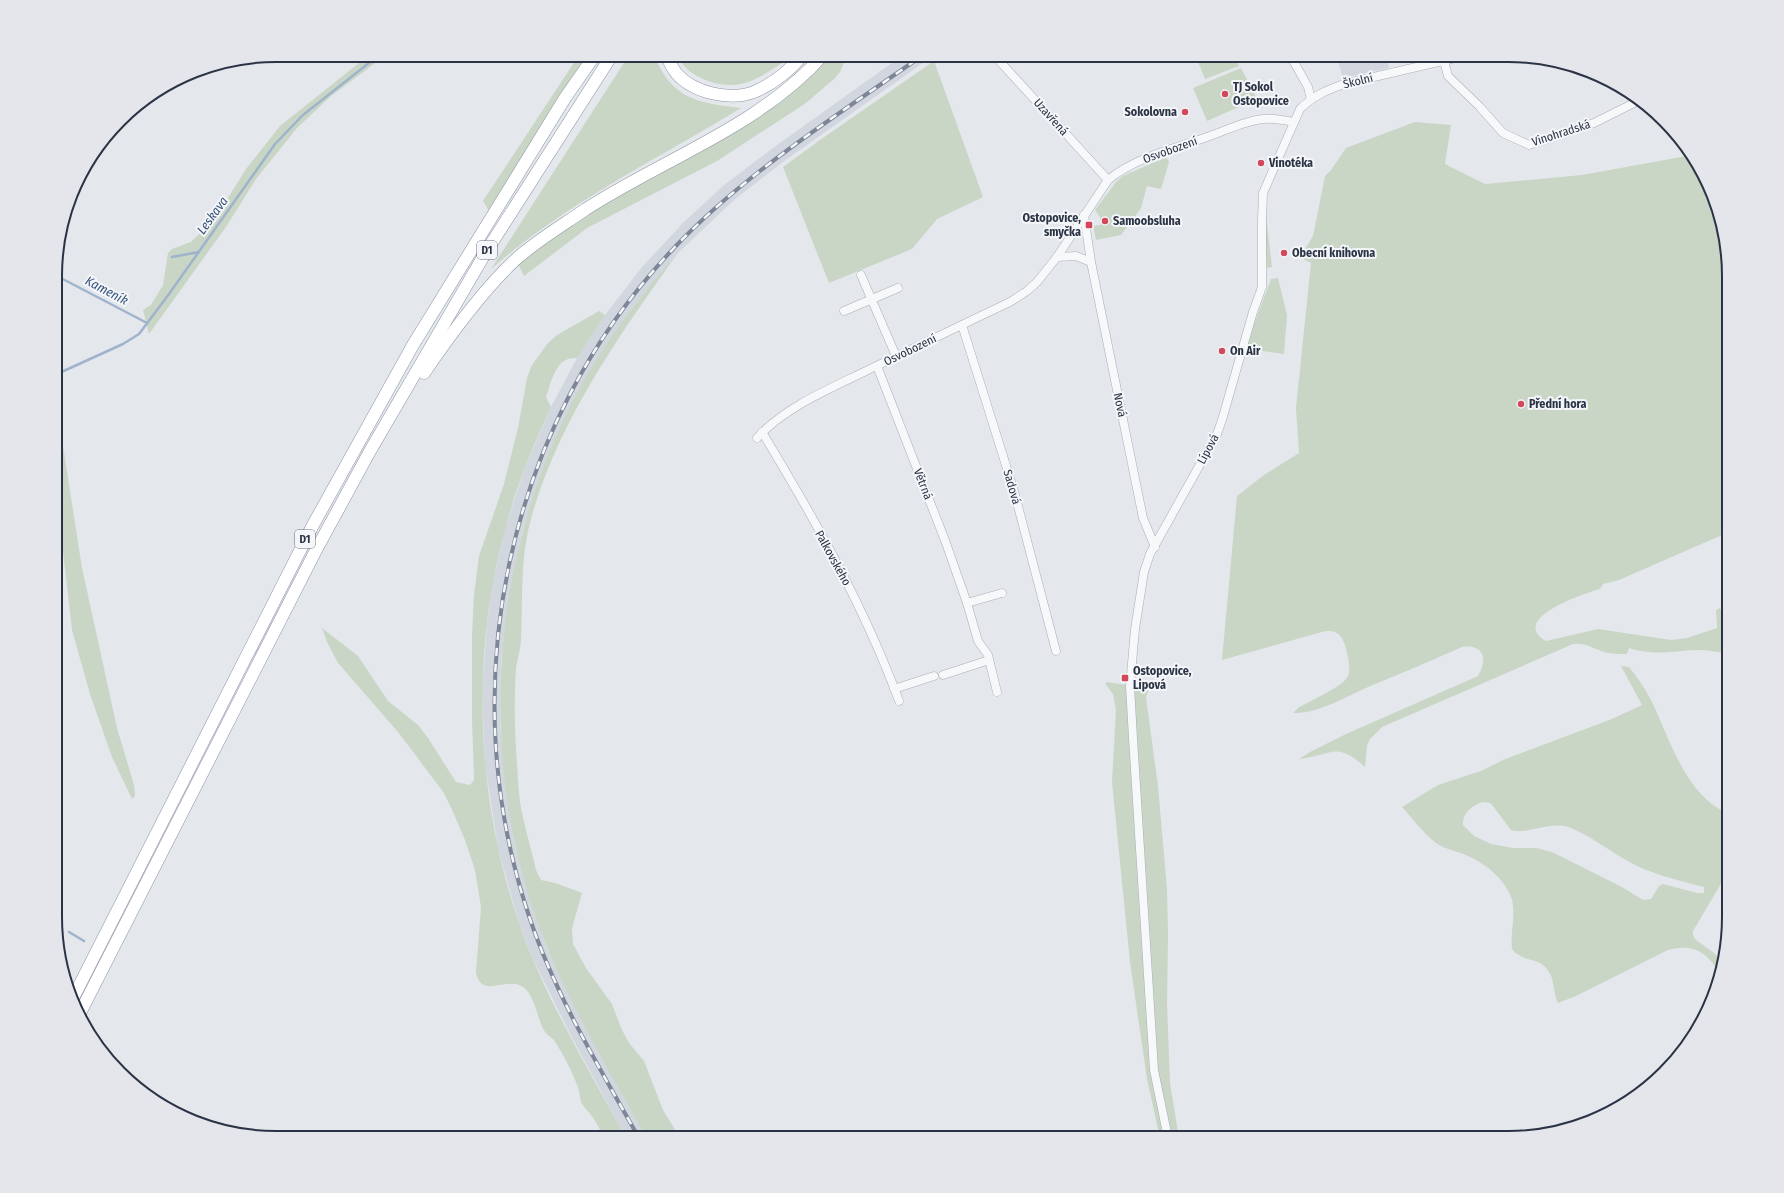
<svg xmlns="http://www.w3.org/2000/svg" width="1784" height="1193" font-family="'Fira Sans Condensed',sans-serif">
<rect width="100%" height="100%" fill="#e4e7ec"/>
<g fill="#d2d6de">
<path d="M 903,55 L 934,55 L 783,162 L 734,200 L 677,254 L 633,307 L 592,367 L 541,474 L 522,532 L 516,561 L 505,627 L 501,661 L 500,727 L 508,801 L 515,844 L 524,879 L 536,917 L 548,950 L 584,1024 L 646,1138 L 626,1138 L 569,1032 L 532,957 L 519,923 L 498,848 L 485,764 L 482,692 L 487,625 L 492,587 L 505,528 L 525,468 L 551,407 L 577,358 L 605,315 L 642,267 L 684,222 L 723,186 L 773,148 Z"/>
<path d="M 1336,55 L 1386,55 L 1389,68 L 1343,78 Z"/>
</g>
<g fill="#c9d6c5" fill-rule="evenodd">
<path d="M 369,55 L 386,55 L 331,96 L 297,128 L 256,179 L 226,227 L 149,334 L 143,310 L 151,305 L 163,285 L 168,253 L 172,249 L 191,242 L 204,229 L 228,198 L 246,169 L 280,126 Z"/>
<path d="M 579,55 L 588,55 L 565,98 L 492,216 L 483,201 Z"/>
<path d="M 629,55 L 654,55 C 672,99 697,103 741,108 C 656,160 566,203 491,269 Z"/>
<path d="M 677,55 L 790,55 C 784,62 778,66 771,70 C 747,86 727,90 701,78 C 690,73 682,66 677,55 Z"/>
<path d="M 823,55 L 847,55 L 840,72 L 834,79 L 806,103 L 717,161 L 587,228 L 524,276 L 516,260 L 546,238 L 751,115 Z"/>
<path d="M 1209,55 L 1234,55 L 1239,66 L 1205,79 L 1197,59 Z"/>
<path d="M 934,61 L 983,197 L 937,219 L 912,249 L 829,283 L 783,167 L 820,140 Z"/>
<path d="M 1241,68 L 1257,99 L 1207,121 L 1193,88 Z"/>
<path d="M 1415,122 L 1451,125 L 1445,164 L 1485,184 L 1582,175 L 1692,155 L 1700,166 L 1721,218 L 1729,262 L 1729,532 L 1619,580 L 1603,584 L 1600,589 C 1585,593 1508,619 1546,641 L 1598,629 L 1671,640 L 1687,638 L 1717,628 L 1716,610 L 1720,608 L 1727,625 L 1729,624 L 1729,654 C 1718,652 1708,650 1697,650 C 1673,651 1653,656 1629,648 L 1627,654 C 1620,654 1611,654 1604,652 C 1591,648 1587,643 1573,644 L 1382,727 L 1370,739 L 1367,746 L 1365,767 C 1335,740 1332,756 1299,759 L 1310,752 L 1346,734 L 1478,676 C 1488,659 1484,644 1462,647 C 1431,661 1399,674 1368,687 C 1345,697 1318,714 1293,713 L 1298,708 C 1310,701 1339,688 1346,679 C 1351,673 1349,664 1348,657 C 1345,642 1341,627 1322,632 L 1222,660 L 1237,496 L 1264,475 L 1299,453 L 1296,408 L 1311,263 L 1303,259 L 1304,251 L 1313,236 L 1325,176 L 1331,170 L 1346,148 Z"/>
<path d="M 1166,157 L 1169,162 L 1161,189 L 1147,186 L 1141,208 L 1121,235 L 1096,240 L 1093,226 L 1101,225 L 1100,217 L 1095,210 L 1116,182 L 1123,176 Z"/>
<path d="M 1264,212 L 1266,215 L 1272,267 L 1267,268 Z"/>
<path d="M 677,254 C 619,336 558,421 531,519 C 520,557 523,599 521,638 C 521,649 517,659 516,670 C 513,710 516,753 519,793 C 521,817 531,846 536,870 L 541,880 L 555,883 L 582,893 L 572,928 L 573,944 L 586,968 L 612,1004 L 622,1030 L 629,1043 L 644,1061 L 663,1110 L 680,1138 L 646,1138 C 607,1066 563,995 536,918 C 473,738 494,529 593,365 C 618,325 646,289 677,254 Z"/>
<path d="M 1278,278 L 1287,315 L 1284,354 L 1248,349 L 1245,348 L 1271,279 Z"/>
<path d="M 599,311 L 605,315 L 577,358 C 556,356 552,380 546,397 L 551,407 C 533,446 517,485 506,526 C 470,655 476,797 519,923 C 545,998 588,1068 626,1138 L 604,1138 C 601,1132 598,1125 594,1119 C 590,1113 584,1108 581,1102 C 580,1097 579,1091 578,1087 C 572,1071 563,1054 554,1040 C 551,1037 547,1035 545,1032 C 538,1021 537,1005 528,992 C 513,970 481,1003 476,972 L 481,907 L 475,870 L 465,840 L 453,812 L 444,793 L 398,732 L 338,663 L 327,642 L 322,628 L 358,656 L 388,701 L 418,725 L 428,738 L 456,782 L 470,785 L 474,780 L 474,774 L 472,720 L 472,637 L 474,595 L 479,556 L 504,484 L 518,428 L 527,378 L 532,365 L 548,343 L 557,335 Z"/>
<path d="M 57,407 L 82,568 L 117,728 L 134,785 L 135,796 L 132,799 L 112,757 L 90,694 L 72,630 L 57,499 Z"/>
<path d="M 1621,666 L 1629,667 C 1637,677 1644,687 1650,698 C 1669,736 1682,786 1719,809 L 1724,810 L 1729,808 L 1729,870 L 1693,931 L 1693,936 L 1696,940 L 1714,953 L 1723,962 L 1720,974 C 1707,952 1694,943 1668,950 L 1576,996 L 1558,1003 C 1553,993 1555,981 1549,972 C 1541,958 1529,962 1519,955 C 1516,954 1514,951 1512,949 C 1510,932 1516,916 1512,900 C 1507,881 1487,865 1470,857 C 1459,851 1446,850 1436,843 C 1424,834 1412,818 1402,807 L 1438,785 L 1481,771 L 1503,760 L 1612,719 L 1642,705 ZM 1482,802 L 1490,803 L 1493,806 L 1511,830 C 1525,835 1550,821 1568,827 C 1590,835 1606,849 1626,860 C 1650,874 1677,880 1704,887 L 1704,893 L 1697,893 L 1663,884 L 1659,886 L 1651,899 L 1643,900 L 1622,887 L 1552,852 L 1536,848 L 1513,848 L 1491,844 L 1474,836 L 1463,825 C 1462,813 1472,806 1482,802 Z"/>
<path d="M 1106,682 L 1149,688 L 1146,698 L 1147,705 L 1158,786 L 1167,890 L 1168,935 L 1167,1003 L 1170,1083 L 1179,1138 L 1160,1138 L 1147,1079 L 1130,962 L 1112,782 L 1116,710 L 1113,694 L 1106,685 Z"/>
</g>
<g fill="none" stroke-linecap="round" stroke-linejoin="round">
<g stroke="#9fb4cc" stroke-width="2.5">
<path d="M 172,257 L 199,252"/>
<path d="M 57,276 L 147,323"/>
<path d="M 57,374 L 123,344 L 139,334 L 169,294 L 275,144 L 303,115 L 379,55"/>
<path d="M 69,932 L 84,941"/>
</g>
<g stroke="#a9aeb7" stroke-width="9">
<g id="minor">
<path d="M 994,55 L 1108,180"/>
<path d="M 1290,55 L 1308,87 L 1311,99"/>
<path d="M 1444,61 L 1448,76 L 1479,106 L 1503,133 L 1529,145 L 1594,123 L 1640,100"/>
<path d="M 1084,215 L 1091,262 L 1143,518 L 1155,547"/>
<path d="M 1057,257 L 1076,256 L 1091,262"/>
<path d="M 861,275 L 896,356"/>
<path d="M 844,311 L 898,288"/>
<path d="M 962,325 L 1014,491 L 1056,651"/>
<path d="M 877,366 L 946,543 L 967,603 L 978,641 L 988,655 L 997,692"/>
<path d="M 762,432 C 814,518 864,606 899,701"/>
<path d="M 757,438 C 786,406 832,388 870,369 C 917,347 963,324 1010,302 L 1027,291 L 1037,282 L 1057,257 L 1108,180 C 1136,157 1174,149 1207,137 C 1225,131 1244,121 1263,119 C 1273,118 1283,120 1293,122"/>
<path d="M 967,603 L 1002,593"/>
<path d="M 943,675 L 989,660"/>
<path d="M 894,689 L 934,676"/>
<path d="M 57,905 L 58,905"/>
<path d="M 1168,1138 L 1154,1070 L 1133,738 L 1130,686 L 1135,629 L 1144,572 L 1150,554 L 1217,434 L 1222,420 L 1253,312 L 1262,287 L 1262,221 L 1263,193 L 1300,109 C 1313,96 1327,90 1344,84 L 1468,55"/>
</g>
</g>
<g stroke="#8b94a3" stroke-width="13">
<g id="highway">
<path d="M 667,55 C 669,62 672,68 677,74 C 694,93 730,101 754,92 C 773,84 790,70 803,55"/>
<path d="M 424,373 C 450,335 481,292 515,260 C 536,241 563,225 586,209 C 665,158 760,126 823,55"/>
<path d="M 74,996 L 313,525 L 413,345 L 565,98 L 595,55"/>
<path d="M 80,1013 L 315,552 L 370,451 L 486,252 L 612,55"/>
</g>
</g>
<use href="#minor" stroke="#f7f8fa" stroke-width="8"/>
<use href="#highway" stroke="#fff" stroke-width="12"/>
<g stroke="#7d8696" stroke-width="4">
<path id="rail" d="M 639,1138 C 599,1067 556,996 530,919 C 451,688 506,425 674,248 C 746,172 838,115 923,55"/>
</g>
<use href="#rail" stroke="#f4f6f9" stroke-width="2.5" stroke-dasharray="8" stroke-linecap="butt"/>
</g>
<g fill="#d1495b" stroke="#f4f6f9" stroke-width="1.5">
<circle cx="1225" cy="94" r="4"/>
<circle cx="1185" cy="112" r="4"/>
<circle cx="1261" cy="163" r="4"/>
<circle cx="1105" cy="221" r="4"/>
<rect x="1085" y="221" width="8" height="8" rx="2"/>
<circle cx="1284" cy="253" r="4"/>
<circle cx="1222" cy="351" r="4"/>
<circle cx="1521" cy="404" r="4"/>
<rect x="1121" y="674" width="8" height="8" rx="2"/>
</g>
<g text-anchor="middle" stroke-width="4" stroke-linejoin="round" paint-order="stroke">
<g fill="#f4f6f9" stroke="#676e7b" stroke-width="1">
<rect x="477" y="241" width="20" height="18" rx="3"/>
<rect x="295" y="530" width="20" height="18" rx="3"/>
</g>
<g font-size="11" font-weight="bold" fill="#2b3445">
<text x="487" y="254">D1</text>
<text x="305" y="543">D1</text>
</g>
<g font-size="12" fill="#2b3445" stroke="#f4f6f9">
<text transform="translate(1358 81) rotate(-14)" y="4">Školní</text>
<text transform="translate(1051 117) rotate(48)" y="4">Uzavřená</text>
<text transform="translate(1561 133) rotate(-18)" y="4">Vinohradská</text>
<text transform="translate(1170 150) rotate(-20)" y="4">Osvobození</text>
<text transform="translate(910 350) rotate(-26)" y="4">Osvobození</text>
<text transform="translate(1120 405) rotate(78)" y="4">Nová</text>
<text transform="translate(1208 449) rotate(-62)" y="4">Lípová</text>
<text transform="translate(923 484) rotate(69)" y="4">Větrná</text>
<text transform="translate(1012 487) rotate(74)" y="4">Sadová</text>
<text transform="translate(833 558) rotate(61)" y="4">Palkovského</text>
</g>
<g font-size="12" font-weight="bold" fill="#2b3445" stroke="#f4f6f9" text-anchor="start">
<text x="1233" y="91">TJ Sokol<tspan x="1233" dy="14">Ostopovice</tspan></text>
<text x="1177" y="116" text-anchor="end">Sokolovna</text>
<text x="1269" y="167">Vinotéka</text>
<text x="1081" y="222" text-anchor="end">Ostopovice,<tspan x="1081" dy="14">smyčka</tspan></text>
<text x="1113" y="225">Samoobsluha</text>
<text x="1292" y="257">Obecní knihovna</text>
<text x="1230" y="355">On Air</text>
<text x="1529" y="408">Přední hora</text>
<text x="1133" y="675">Ostopovice,<tspan x="1133" dy="14">Lipová</tspan></text>
</g>
<g font-size="13" font-style="italic" fill="#34527a" stroke="#f4f6f9">
<text transform="translate(212 215) rotate(-54)" y="5">Leskava</text>
<text transform="translate(107 290) rotate(28)" y="5">Kameník</text>
</g>
</g>
<path d="M0 0H1784V1193H0ZM276 62H1508A214 214 0 0 1 1722 276V917A214 214 0 0 1 1508 1131H276A214 214 0 0 1 62 917V276A214 214 0 0 1 276 62Z" fill="#e4e6eb" fill-rule="evenodd"/>
<path fill="none" stroke="#2b3445" stroke-width="2" d="M276 62H1508A214 214 0 0 1 1722 276V917A214 214 0 0 1 1508 1131H276A214 214 0 0 1 62 917V276A214 214 0 0 1 276 62Z"/>
</svg>
